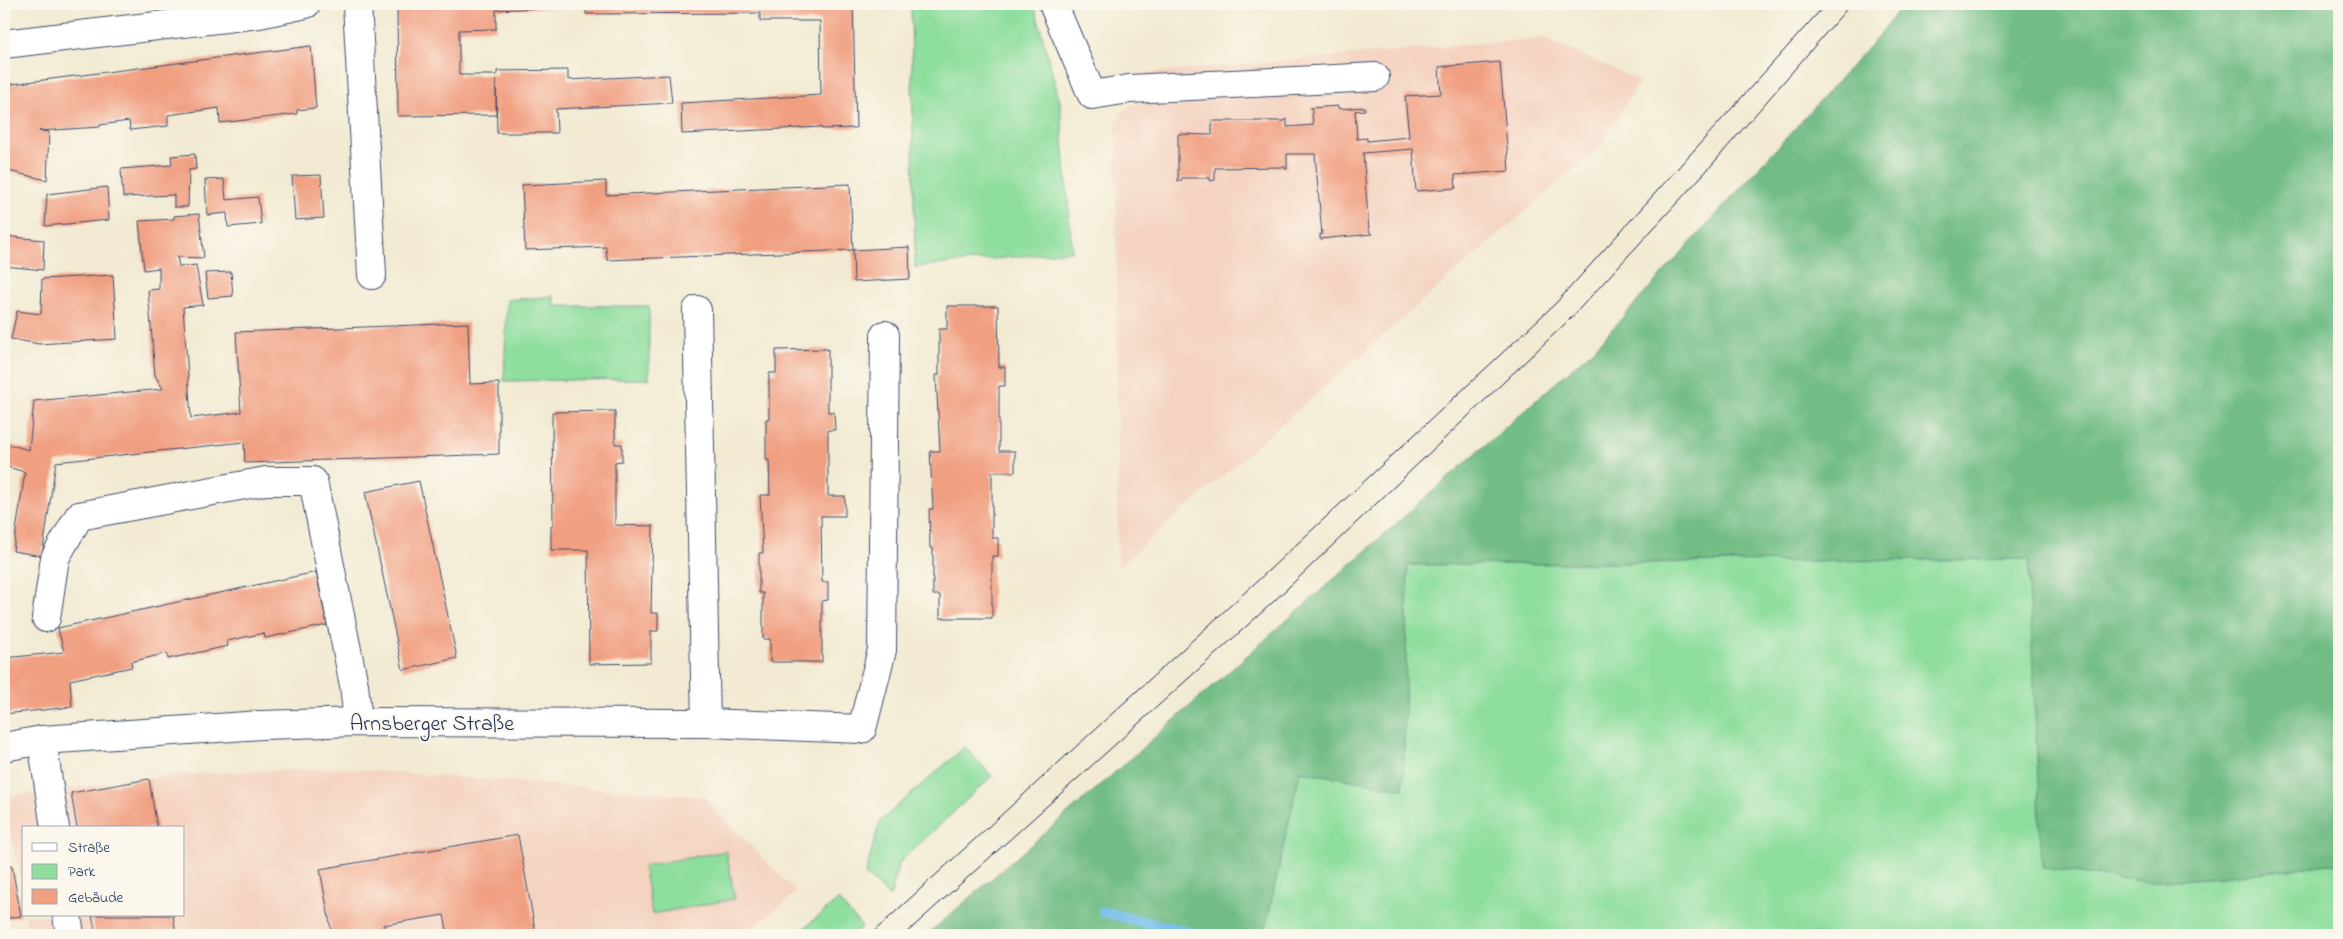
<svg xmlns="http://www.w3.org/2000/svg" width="2343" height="939" font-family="'Indie Flower',sans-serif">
<rect width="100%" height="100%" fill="#fbf7ec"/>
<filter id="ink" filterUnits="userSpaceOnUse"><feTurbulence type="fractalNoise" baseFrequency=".02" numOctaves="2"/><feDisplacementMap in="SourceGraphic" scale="10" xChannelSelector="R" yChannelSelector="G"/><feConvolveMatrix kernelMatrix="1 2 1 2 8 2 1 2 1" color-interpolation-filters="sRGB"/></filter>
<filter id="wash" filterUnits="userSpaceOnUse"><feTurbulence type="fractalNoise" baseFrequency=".0096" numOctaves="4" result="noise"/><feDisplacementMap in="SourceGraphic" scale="20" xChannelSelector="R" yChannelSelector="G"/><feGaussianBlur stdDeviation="1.12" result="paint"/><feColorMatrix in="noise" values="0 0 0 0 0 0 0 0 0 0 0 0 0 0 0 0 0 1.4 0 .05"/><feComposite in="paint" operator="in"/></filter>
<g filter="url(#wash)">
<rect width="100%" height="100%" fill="#f2ead2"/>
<g fill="#f4d3c0">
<path d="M 1544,38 L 1640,81 L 1600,146 L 1118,567 L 1116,123 L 1123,112 L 1133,105 L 1146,101 L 1146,73 Z"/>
<path d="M 338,768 L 703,797 L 796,892 L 746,935 L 28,935 L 25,915 L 184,915 L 184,828 L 24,828 L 24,904 L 20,872 L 4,811 L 4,797 L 171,775 Z"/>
</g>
<g fill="#8ede9e" stroke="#54867e">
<path d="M 911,4 L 1034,4 L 1060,102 L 1072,251 L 915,267 Z"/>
<path d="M 554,296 L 554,306 L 649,306 L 649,379 L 504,381 L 507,300 Z"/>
<path d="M 2028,559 L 2043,868 L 2148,882 L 2222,877 L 2339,863 L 2339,935 L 1264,935 L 1300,771 L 1403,789 L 1408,565 Z"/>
<path d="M 965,747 L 992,776 L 899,863 L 890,897 L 865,875 L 880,821 Z"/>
<path d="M 726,851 L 735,899 L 652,914 L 643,866 Z"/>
<path d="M 838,900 L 862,927 L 851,935 L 796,935 Z"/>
</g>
<path fill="#72bd85" stroke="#467672" d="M 1903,4 L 2339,4 L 2339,863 L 2222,877 L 2148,882 L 2042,868 L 2028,559 L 1408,565 L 1403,789 L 1300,771 L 1264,935 L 934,935 L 930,932 L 1103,783 L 1594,349 L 1877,38 Z"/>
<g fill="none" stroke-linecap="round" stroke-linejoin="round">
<path stroke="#74bdec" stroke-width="11" d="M 1103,912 L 1199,935"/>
</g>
<g id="blocks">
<g fill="#f19f81">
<path d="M 397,4 L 853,4 L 856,128 L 821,129 L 821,127 L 682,134 L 681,103 L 821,95 L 820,21 L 760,21 L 760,13 L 586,14 L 586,6 L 496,10 L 496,29 L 459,30 L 459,75 L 497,75 L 497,71 L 568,70 L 568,80 L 669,75 L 672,103 L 556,109 L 557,133 L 497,133 L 496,80 L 496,115 L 398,116 Z"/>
<path d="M 311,46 L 316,108 L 297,110 L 297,114 L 220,123 L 219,108 L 168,115 L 168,126 L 130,130 L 129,121 L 100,125 L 100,127 L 39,131 L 49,132 L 47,180 L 4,170 L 4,85 Z"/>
<path d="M 1500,62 L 1509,171 L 1455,175 L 1456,188 L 1416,191 L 1413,149 L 1363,153 L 1369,231 L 1372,234 L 1320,239 L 1320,234 L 1322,235 L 1315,154 L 1287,154 L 1287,169 L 1285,169 L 1285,167 L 1215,168 L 1215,180 L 1210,181 L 1210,178 L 1182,178 L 1181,181 L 1178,181 L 1178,134 L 1212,135 L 1212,119 L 1214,121 L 1284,121 L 1287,119 L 1287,127 L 1313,125 L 1312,111 L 1310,108 L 1338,106 L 1339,109 L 1364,107 L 1365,110 L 1355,111 L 1357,139 L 1367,138 L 1367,141 L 1409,137 L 1405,96 L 1441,94 L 1439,67 Z"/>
<path d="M 195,154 L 196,169 L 189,170 L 188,207 L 174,207 L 174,195 L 123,197 L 121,169 L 172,165 L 171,156 Z"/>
<path d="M 321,175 L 324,218 L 295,220 L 292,176 Z"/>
<path d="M 224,179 L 226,200 L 258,197 L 261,224 L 228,227 L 227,213 L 207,215 L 205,180 Z"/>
<path d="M 606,181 L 606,195 L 850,184 L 853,250 L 607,260 L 606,247 L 525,250 L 522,185 Z"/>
<path d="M 107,187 L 109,220 L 45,226 L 47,194 Z"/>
<path d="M 199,214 L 204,258 L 177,257 L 179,267 L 196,265 L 203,305 L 183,307 L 191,418 L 241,412 L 236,332 L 468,323 L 470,384 L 499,383 L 499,454 L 245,463 L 244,442 L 56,462 L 42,556 L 13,551 L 25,472 L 4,466 L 4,443 L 29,450 L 34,401 L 163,389 L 155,375 L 148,290 L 159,289 L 159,268 L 144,270 L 139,221 L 174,219 L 174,216 Z"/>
<path d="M 4,236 L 44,240 L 43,270 L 4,266 Z"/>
<path d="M 909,247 L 910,279 L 854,282 L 853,250 Z"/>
<path d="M 231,272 L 233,296 L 208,298 L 205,273 Z"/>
<path d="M 113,275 L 117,339 L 39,344 L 11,339 L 17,311 L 41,314 L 42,279 Z"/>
<path d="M 947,306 L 998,306 L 999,367 L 1005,367 L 1005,386 L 999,386 L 999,451 L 1015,451 L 1015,472 L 992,472 L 992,538 L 998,538 L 998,556 L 992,556 L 992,618 L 940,618 L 940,595 L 933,595 L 933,548 L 930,548 L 929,509 L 933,509 L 930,451 L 940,451 L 936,375 L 939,375 L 939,329 L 947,329 Z"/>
<path d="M 828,349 L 828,412 L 834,412 L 835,430 L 828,430 L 828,496 L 845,496 L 845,516 L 821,516 L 822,582 L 828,582 L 828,600 L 822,601 L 822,662 L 770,662 L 770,639 L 763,639 L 763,593 L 759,593 L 759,553 L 763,553 L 760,495 L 770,495 L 769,460 L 766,460 L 766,419 L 769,419 L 769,373 L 776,373 L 776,350 Z"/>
<path d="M 615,411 L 615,444 L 622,444 L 622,461 L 615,462 L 615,525 L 653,526 L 651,613 L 658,613 L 658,631 L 651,631 L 651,663 L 589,664 L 588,550 L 551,550 L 551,526 L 553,525 L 552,412 Z"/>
<path d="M 419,481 L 457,658 L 403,670 L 365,492 Z"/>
<path d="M 316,572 L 327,625 L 265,638 L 264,633 L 227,641 L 228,646 L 168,659 L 167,653 L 131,662 L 132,667 L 70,680 L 72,707 L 4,714 L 4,658 L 64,652 L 58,628 Z"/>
<path d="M 149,779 L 157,828 L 77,828 L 71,793 Z"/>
<path d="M 518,835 L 536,935 L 448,935 L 444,915 L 383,925 L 385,935 L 332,935 L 320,869 Z"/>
<path d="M 12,866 L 21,916 L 4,919 L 4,867 Z"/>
<path d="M 92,915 L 173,915 L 176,935 L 96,935 Z"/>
</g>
</g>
</g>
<g filter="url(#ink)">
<use href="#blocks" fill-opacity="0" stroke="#3b4b6f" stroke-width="1"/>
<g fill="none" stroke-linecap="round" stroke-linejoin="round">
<g stroke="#3b4b6f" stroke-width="30">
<g id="minor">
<path d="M 357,4 L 372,275"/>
<path d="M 1053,4 L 1092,95 L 1129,89 L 1375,77"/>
<path d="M 4,44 L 259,14 L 306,4"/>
<path d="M 697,310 L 706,723"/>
<path d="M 46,618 L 55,558 L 79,516 L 266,481 L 313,481 L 354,685 L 358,722"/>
<path d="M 42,740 L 55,828"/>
<path d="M 4,747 L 42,740 L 261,725 L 358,722 L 706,723 L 862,729 L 882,650 L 885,335"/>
<path d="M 67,915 L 70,935"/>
</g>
</g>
<use href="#minor" stroke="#fff" stroke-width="28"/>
<g stroke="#1b2f5e" stroke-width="1">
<path d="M 870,935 L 1254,584 L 1556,303 L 1826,4"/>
<path d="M 904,935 L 1271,604 L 1570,319 L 1710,167 L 1851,4"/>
</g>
</g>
</g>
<g text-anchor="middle" stroke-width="4" stroke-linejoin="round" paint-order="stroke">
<g font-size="22" fill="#1b2f5e" stroke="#fbf7ec">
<text x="432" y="730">Arnsberger Straße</text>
</g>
</g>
<rect width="2343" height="939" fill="none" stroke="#fbf7ec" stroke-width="20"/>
<rect x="22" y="826" width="162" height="90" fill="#fbf7ec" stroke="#a1a7b3"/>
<rect x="32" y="843" width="25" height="8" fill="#ffffff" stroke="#a1a7b3"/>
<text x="68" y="852" font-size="15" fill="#1b2f5e">Straße</text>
<rect x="32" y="864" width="25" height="15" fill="#8ede9e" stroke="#a1a7b3"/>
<text x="68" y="876" font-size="15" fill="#1b2f5e">Park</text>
<rect x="32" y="889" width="25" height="15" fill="#f19f81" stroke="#a1a7b3"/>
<text x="68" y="902" font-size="15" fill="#1b2f5e">Gebäude</text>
</svg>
